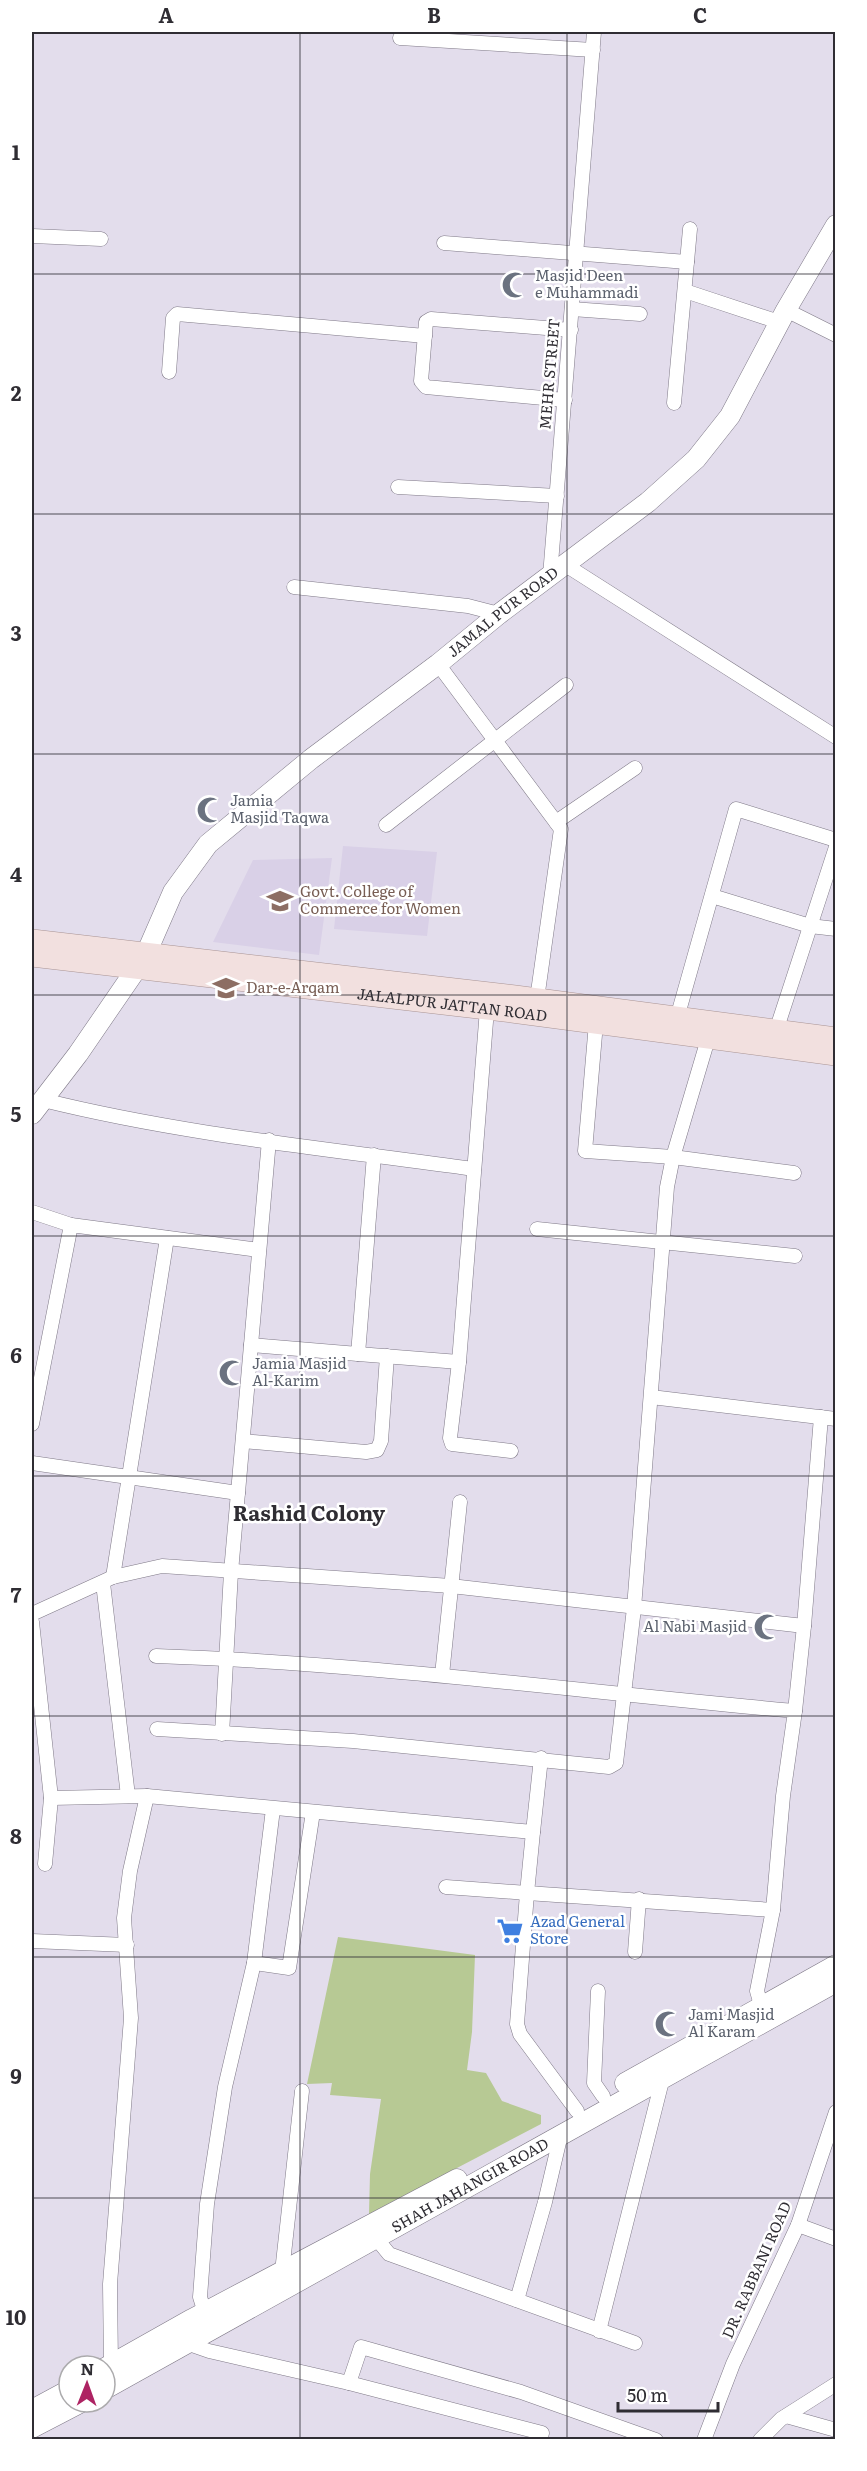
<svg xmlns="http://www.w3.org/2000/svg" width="867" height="2471" font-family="Literata,serif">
<rect width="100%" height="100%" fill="#e3ddec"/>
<g fill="#d9d0e7">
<path d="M 343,846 L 437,852 L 427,936 L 334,929 Z"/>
<path d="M 332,858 L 319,955 L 213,942 L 253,860 Z"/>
</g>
<path fill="#b7c994" d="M 338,1937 L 475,1955 L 472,2032 L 467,2070 L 486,2073 L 502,2101 L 541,2115 L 541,2124 L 369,2214 L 370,2174 L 381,2099 L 330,2095 L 332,2083 L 307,2084 Z"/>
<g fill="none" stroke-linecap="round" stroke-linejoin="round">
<g stroke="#7f7987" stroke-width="15">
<g id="street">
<path d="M 400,38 L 593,50"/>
<path d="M 32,236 L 101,239"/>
<path d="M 444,243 L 687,262"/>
<path d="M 685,291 L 779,322"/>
<path d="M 572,309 L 640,314"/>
<path d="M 786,310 L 836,335"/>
<path d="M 169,372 L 173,318 L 177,314 L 425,336"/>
<path d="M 565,400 L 426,387 L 421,381 L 426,322 L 431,319 L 571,330"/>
<path d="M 674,403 L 690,229"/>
<path d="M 398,487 L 557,496"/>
<path d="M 564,564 L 836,737"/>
<path d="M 550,576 L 594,32"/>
<path d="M 294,587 L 468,606 L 499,614"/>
<path d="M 438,664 L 561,829 L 537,999"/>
<path d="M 556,822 L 635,768"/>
<path d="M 386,825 L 566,685"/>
<path d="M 712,896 L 810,926 L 836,929"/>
<path d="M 487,1009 L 459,1362 L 450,1438 L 452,1444 L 511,1451"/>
<path d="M 677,1018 L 736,809 L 836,840"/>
<path d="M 596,1023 L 585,1151 L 673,1157 L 794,1173"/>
<path d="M 776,1031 L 836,847"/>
<path d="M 43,1100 C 184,1135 330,1149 474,1169"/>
<path d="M 269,1140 L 251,1345 L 358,1354 L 374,1155"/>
<path d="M 32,1212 L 71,1225"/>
<path d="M 537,1229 L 795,1256"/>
<path d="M 358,1354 L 459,1362"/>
<path d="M 651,1397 L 836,1419"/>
<path d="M 32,1424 L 71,1225 L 259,1250"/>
<path d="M 243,1441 L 366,1452 L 377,1450 L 381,1441 L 387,1356"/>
<path d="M 32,1463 L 238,1493"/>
<path d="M 113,1577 L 167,1238"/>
<path d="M 103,1583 L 128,1796"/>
<path d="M 32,1614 L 113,1577 L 162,1566 L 451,1586 L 804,1626"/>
<path d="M 32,1622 L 51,1798 L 45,1864"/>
<path d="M 156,1656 C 369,1663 582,1692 795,1711 L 783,1796 L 773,1910 L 757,1991 L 761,2005"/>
<path d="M 442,1675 L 460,1502"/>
<path d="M 795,1711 L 804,1626 L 821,1417"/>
<path d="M 157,1729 L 353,1741 L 609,1767 L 616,1763 L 634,1608 L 667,1187 L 673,1157 L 708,1039"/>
<path d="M 222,1734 L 231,1572 L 251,1345"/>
<path d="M 147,1796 L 533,1832 L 541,1758"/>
<path d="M 51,1798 L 147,1796 L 130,1871 L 124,1918 L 131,2018 L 110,2284 L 111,2365"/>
<path d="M 533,1832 L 527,1893 L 773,1910"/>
<path d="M 446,1887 L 527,1893 L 517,2024 L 520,2034 L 577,2111"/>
<path d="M 32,1941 L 127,1945"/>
<path d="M 635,1952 L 639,1899"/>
<path d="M 254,1963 L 289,1968 L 313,1812"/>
<path d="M 598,1991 L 594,2083 L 603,2096"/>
<path d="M 798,2225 L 836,2239"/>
<path d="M 376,2238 L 389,2254 L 635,2343"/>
<path d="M 282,2272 L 302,2091"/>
<path d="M 517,2300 L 545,2202 L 561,2134"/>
<path d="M 205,2313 L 200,2297 L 207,2204 L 225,2087 L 254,1963 L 273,1809"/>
<path d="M 599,2331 L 663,2077"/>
<path d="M 186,2343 L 209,2351 L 349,2383 L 361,2347 L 521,2392 L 656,2440"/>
<path d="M 349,2383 L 542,2433 L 540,2440"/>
<path d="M 786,2416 L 836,2430"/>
<path d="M 704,2440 L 733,2364 L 798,2225 L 836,2112"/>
<path d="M 760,2440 L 781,2419 L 836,2384"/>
</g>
</g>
<g stroke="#7f7987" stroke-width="21">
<g id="secondary">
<path id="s1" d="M 32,1114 L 78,1054 L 137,968 L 146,954 L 173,892 L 208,844 L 311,759 L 438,664 L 499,614 L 648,502 L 696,459 L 730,416 L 786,310 L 836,225"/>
<path d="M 625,2083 L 836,1965"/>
<path d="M 105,2368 L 192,2319 L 457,2179"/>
<path id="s2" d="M 105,2389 L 836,1982"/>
<path d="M 32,2410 L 69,2390"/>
<path d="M 32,2428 L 82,2402"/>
</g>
</g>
<g stroke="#a99494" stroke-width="22">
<g id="primary">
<path d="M 32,940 L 515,996 L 836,1038"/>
<path id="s3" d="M 32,956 L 512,1012 L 836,1055"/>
</g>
</g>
<use href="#street" stroke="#fff" stroke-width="14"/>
<use href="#secondary" stroke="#fff" stroke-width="20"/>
<use href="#primary" stroke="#f2e0df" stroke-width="21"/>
</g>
<path fill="none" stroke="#2f2d33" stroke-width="1.5" stroke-opacity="0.55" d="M 300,32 L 300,2440M 567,32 L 567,2440M 32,274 L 836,274M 32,514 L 836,514M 32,754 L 836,754M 32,995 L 836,995M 32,1236 L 836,1236M 32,1476 L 836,1476M 32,1716 L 836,1716M 32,1957 L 836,1957M 32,2198 L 836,2198"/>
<defs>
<g id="mosque-bare" transform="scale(2.07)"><path d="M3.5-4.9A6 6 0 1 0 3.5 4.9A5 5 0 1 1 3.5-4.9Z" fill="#6b7280" stroke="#fff" stroke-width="2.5" paint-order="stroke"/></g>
<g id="university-bare" transform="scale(2.07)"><path d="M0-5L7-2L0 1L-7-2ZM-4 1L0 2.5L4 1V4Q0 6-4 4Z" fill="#8d6e63" stroke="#fff" stroke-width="2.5" paint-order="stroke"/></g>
<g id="school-bare" transform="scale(2.07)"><path d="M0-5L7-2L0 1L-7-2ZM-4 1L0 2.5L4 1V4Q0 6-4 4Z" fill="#8d6e63" stroke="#fff" stroke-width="2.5" paint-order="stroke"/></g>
<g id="supermarket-bare" transform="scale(2.07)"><path d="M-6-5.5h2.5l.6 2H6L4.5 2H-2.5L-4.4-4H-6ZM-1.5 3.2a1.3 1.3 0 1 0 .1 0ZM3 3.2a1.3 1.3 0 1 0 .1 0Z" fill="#3f7fe0" stroke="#fff" stroke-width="2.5" paint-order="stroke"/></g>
</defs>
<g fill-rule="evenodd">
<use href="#mosque-bare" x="515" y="285"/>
<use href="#mosque-bare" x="210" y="810"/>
<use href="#university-bare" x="280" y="901"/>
<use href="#school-bare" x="226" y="988"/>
<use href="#mosque-bare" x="232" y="1373"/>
<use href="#mosque-bare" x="767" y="1627"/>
<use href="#supermarket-bare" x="510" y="1931"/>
<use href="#mosque-bare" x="668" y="2024"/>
</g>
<g text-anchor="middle" stroke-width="5" stroke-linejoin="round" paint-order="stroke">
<g font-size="15" fill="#5b616d" stroke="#fff" text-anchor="start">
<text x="535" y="281">Masjid Deen<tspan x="535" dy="17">e Muhammadi</tspan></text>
<text x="230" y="806">Jamia<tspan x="230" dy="17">Masjid Taqwa</tspan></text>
<text x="252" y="1369">Jamia Masjid<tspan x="252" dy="17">Al-Karim</tspan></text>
<text x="747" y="1632" text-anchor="end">Al Nabi Masjid</text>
<text x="688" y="2020">Jami Masjid<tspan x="688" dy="17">Al Karam</tspan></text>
</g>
<g font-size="15" fill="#2f2d33" stroke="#fff">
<text transform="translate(550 374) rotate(-85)" y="5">MEHR STREET</text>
<text dy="5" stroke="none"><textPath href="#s1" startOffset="699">JAMAL PUR ROAD</textPath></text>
<text dy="5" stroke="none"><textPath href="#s3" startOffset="423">JALALPUR JATTAN ROAD</textPath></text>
<text dy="5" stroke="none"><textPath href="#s2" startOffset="418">SHAH JAHANGIR ROAD</textPath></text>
<text transform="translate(757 2270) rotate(-66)" y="5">DR. RABBANI ROAD</text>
</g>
<g font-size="15" fill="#785e54" stroke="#fff" text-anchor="start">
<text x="300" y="897">Govt. College of<tspan x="300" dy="17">Commerce for Women</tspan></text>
<text x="246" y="993">Dar-e-Arqam</text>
</g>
<g font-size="15" fill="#366cbe" stroke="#fff" text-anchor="start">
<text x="530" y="1927">Azad General<tspan x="530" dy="17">Store</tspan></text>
</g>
<g font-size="21" font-weight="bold" fill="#2f2d33" stroke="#fff">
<text x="309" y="1521">Rashid Colony</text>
</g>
</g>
<rect width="867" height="2471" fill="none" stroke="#ffffff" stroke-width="66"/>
<g transform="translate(87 2384) rotate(1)"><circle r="28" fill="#ffffff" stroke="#acabad" stroke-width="1.5"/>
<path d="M0-4.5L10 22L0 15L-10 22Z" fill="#ae2363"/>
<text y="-9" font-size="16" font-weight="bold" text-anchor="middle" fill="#2f2d33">N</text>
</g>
<path d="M618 2402v9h100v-9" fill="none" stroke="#2f2d33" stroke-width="3"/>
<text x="627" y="2402" font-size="18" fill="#2f2d33" stroke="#ffffff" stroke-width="4.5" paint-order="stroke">50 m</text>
<rect x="33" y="33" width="801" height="2405" fill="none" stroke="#2f2d33" stroke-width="2"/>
<g font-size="20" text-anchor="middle" font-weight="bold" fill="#2f2d33">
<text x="166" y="23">A</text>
<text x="434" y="23">B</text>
<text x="700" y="23">C</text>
<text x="16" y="160">1</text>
<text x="16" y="401">2</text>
<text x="16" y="641">3</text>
<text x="16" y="882">4</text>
<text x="16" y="1122">5</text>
<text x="16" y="1363">6</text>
<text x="16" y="1603">7</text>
<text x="16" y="1844">8</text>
<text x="16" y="2084">9</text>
<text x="16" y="2325">10</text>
</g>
</svg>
